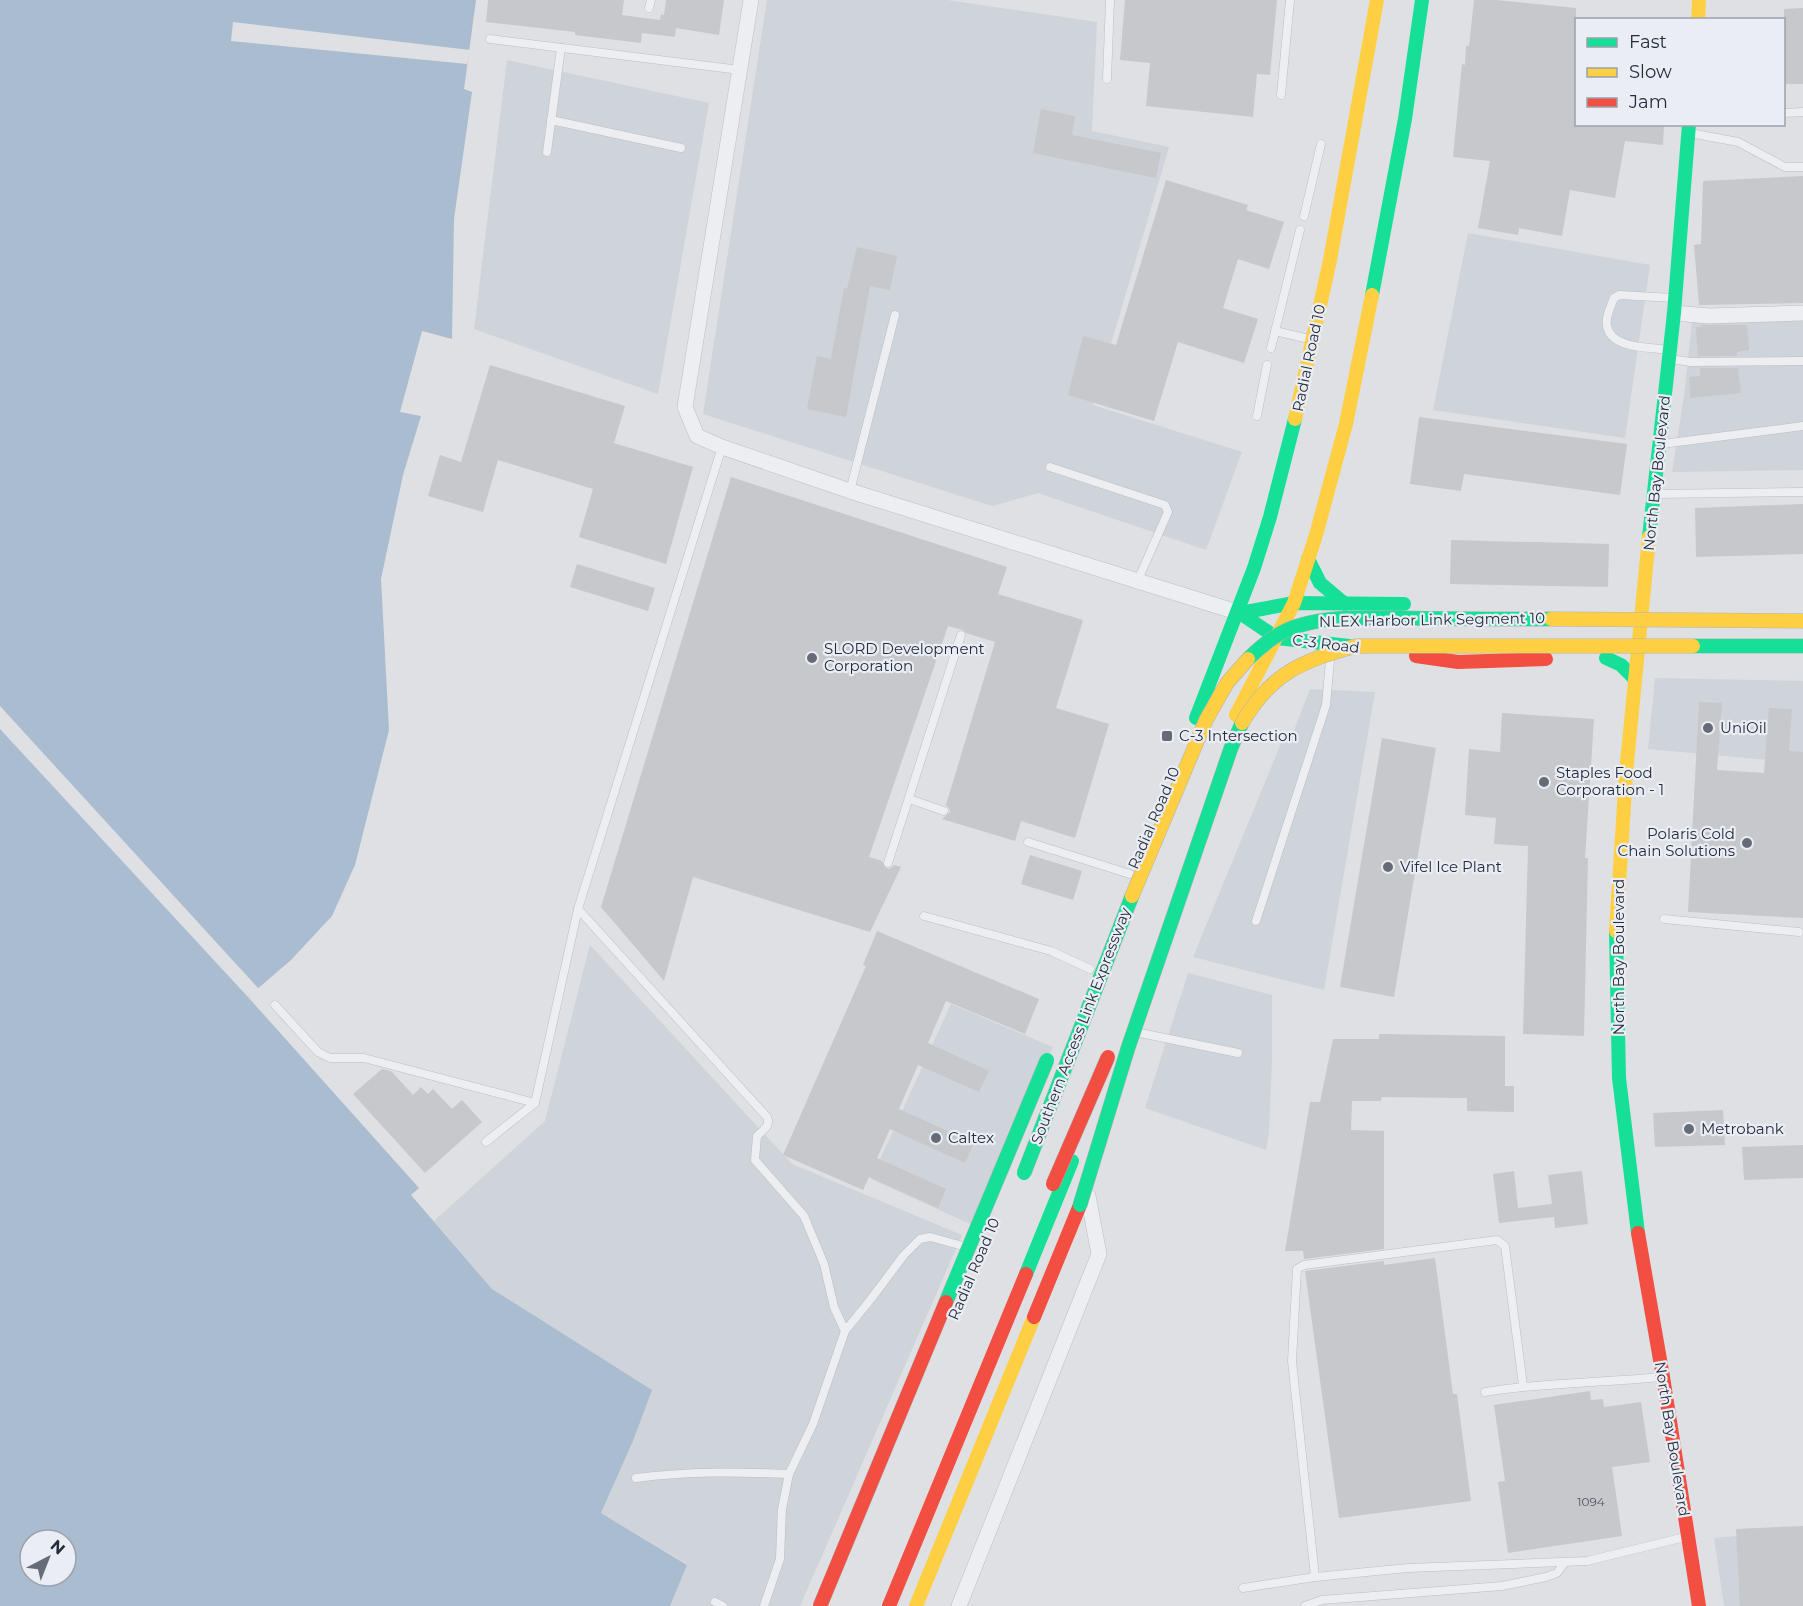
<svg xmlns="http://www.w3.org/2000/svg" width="1803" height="1606" font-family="Montserrat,sans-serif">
<rect width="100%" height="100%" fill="#dee0e3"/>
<g fill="#cfd3da">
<path d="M 767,0 L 947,0 L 1097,22 L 1092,131 L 1169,147 L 1093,405 L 1242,452 L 1206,550 L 1038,493 L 992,506 L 703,414 Z"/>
<path d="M 507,60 L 709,103 L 658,394 L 474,329 Z"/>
<path d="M 1468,233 L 1650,265 L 1625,438 L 1433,410 Z"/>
<path d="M 1803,316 L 1803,470 L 1672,472 L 1684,396 L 1692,322 Z"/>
<path d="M 1655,678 L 1803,681 L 1803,763 L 1648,749 Z"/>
<path d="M 1310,689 L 1375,692 L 1324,990 L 1193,957 L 1284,736 L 1291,738 Z"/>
<path d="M 590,945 L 792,1164 L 962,1235 L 800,1606 L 670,1606 L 687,1564 L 601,1513 L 633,1441 L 651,1390 L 492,1289 L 434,1221 L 545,1121 Z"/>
<path d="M 1188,973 L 1272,995 L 1272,1061 L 1269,1133 L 1266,1150 L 1145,1108 Z"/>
<path d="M 951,1004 L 1053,1047 L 977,1227 L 871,1179 Z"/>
<path d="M 1803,1530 L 1803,1606 L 1724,1606 L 1714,1538 Z"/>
</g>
<path fill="#aabcd0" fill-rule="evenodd" d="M 0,0 L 476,0 L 464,89 L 472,92 L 454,219 L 452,339 L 422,331 L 400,412 L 421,416 L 403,475 L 381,579 L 389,730 L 355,865 L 332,916 L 291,960 L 248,997 L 419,1188 L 411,1195 L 492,1289 L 652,1390 L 633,1441 L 601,1513 L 687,1565 L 670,1606 L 0,1606 ZM 30,1540 L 66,1540 L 66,1576 L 30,1576 Z"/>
<g fill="#dee0e3">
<path d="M 233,22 L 470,50 L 467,64 L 231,41 Z"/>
<path d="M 0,706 L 259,989 L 248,997 L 0,729 Z"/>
</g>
<g fill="#c6c8cb">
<path d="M 488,0 L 624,0 L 622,15 L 660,20 L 661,14 L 664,15 L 666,0 L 724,0 L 719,35 L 676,28 L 675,37 L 642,33 L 641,43 L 575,35 L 575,32 L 486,22 Z"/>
<path d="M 1125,0 L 1277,0 L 1270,75 L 1257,74 L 1253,117 L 1146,106 L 1150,63 L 1120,60 Z"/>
<path d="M 1474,0 L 1496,0 L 1576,8 L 1576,124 L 1664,124 L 1663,145 L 1625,141 L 1615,198 L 1570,190 L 1562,236 L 1519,228 L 1518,235 L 1478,228 L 1490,161 L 1453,157 L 1462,64 L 1465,65 L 1466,46 L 1469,46 Z"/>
<path d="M 1803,8 L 1803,84 L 1784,84 L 1784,9 Z"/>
<path d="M 1041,109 L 1075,116 L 1072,135 L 1161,153 L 1156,178 L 1033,153 Z"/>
<path d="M 1803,176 L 1803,303 L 1699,305 L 1694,245 L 1701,244 L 1703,181 Z"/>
<path d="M 1166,180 L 1248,205 L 1246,210 L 1284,222 L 1269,269 L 1238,259 L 1223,308 L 1258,319 L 1244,363 L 1178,342 L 1154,421 L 1068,395 L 1083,336 L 1116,345 Z"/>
<path d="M 857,247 L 897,256 L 890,290 L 870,286 L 846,417 L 807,409 L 817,356 L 831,359 L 844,288 L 847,289 Z"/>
<path d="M 1701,325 L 1747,325 L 1749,350 L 1737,352 L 1737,356 L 1698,356 L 1696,327 L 1701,327 Z"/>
<path d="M 490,365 L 625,406 L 614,443 L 693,467 L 666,564 L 579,537 L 593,489 L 498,460 L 483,512 L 428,496 L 440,455 L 461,462 Z"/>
<path d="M 1700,368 L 1738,368 L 1741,393 L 1690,398 L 1689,377 L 1700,376 Z"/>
<path d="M 1419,417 L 1627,444 L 1620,495 L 1464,474 L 1461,491 L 1410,484 Z"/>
<path d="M 731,477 L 1007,567 L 998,594 L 1083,620 L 1056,708 L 1109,724 L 1075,838 L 1021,821 L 1015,841 L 942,819 L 950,812 L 949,808 L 946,805 L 995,642 L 966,633 L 963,630 L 948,626 L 869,857 L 882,861 L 886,868 L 890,869 L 894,865 L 901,867 L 870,932 L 693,877 L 664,981 L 601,907 Z"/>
<path d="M 1803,504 L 1803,554 L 1696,557 L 1695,508 Z"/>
<path d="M 1451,540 L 1609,544 L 1608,587 L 1450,584 Z"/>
<path d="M 577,564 L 655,588 L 648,611 L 570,587 Z"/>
<path d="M 1699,702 L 1722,703 L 1717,770 L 1764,773 L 1769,708 L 1792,709 L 1789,751 L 1803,752 L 1803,918 L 1688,912 Z"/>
<path d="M 1502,713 L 1594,719 L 1585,858 L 1588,858 L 1584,1036 L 1523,1034 L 1528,846 L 1494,844 L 1496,818 L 1465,815 L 1469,749 L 1500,752 Z"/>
<path d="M 1382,738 L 1436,748 L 1394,997 L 1340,987 Z"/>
<path d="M 1030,855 L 1082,871 L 1073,900 L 1021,884 Z"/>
<path d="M 877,931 L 1039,999 L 1025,1034 L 946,1001 L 928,1043 L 989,1071 L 979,1092 L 918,1065 L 899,1109 L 974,1143 L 965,1163 L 890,1129 L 877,1158 L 946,1189 L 938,1208 L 869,1177 L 863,1190 L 783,1155 L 866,966 L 863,965 Z"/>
<path d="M 1379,1034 L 1505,1036 L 1505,1086 L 1514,1086 L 1514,1112 L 1467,1111 L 1467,1098 L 1382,1097 L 1381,1101 L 1352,1101 L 1351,1130 L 1384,1131 L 1384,1249 L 1304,1259 L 1303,1251 L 1285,1251 L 1310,1102 L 1320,1102 L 1333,1039 L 1379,1039 Z"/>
<path d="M 382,1069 L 391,1071 L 413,1095 L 421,1087 L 428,1094 L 433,1089 L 452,1109 L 462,1100 L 482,1122 L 425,1173 L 353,1094 Z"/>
<path d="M 1723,1110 L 1725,1145 L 1655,1147 L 1653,1113 Z"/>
<path d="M 1803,1145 L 1803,1178 L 1744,1180 L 1742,1147 Z"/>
<path d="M 1514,1171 L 1518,1208 L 1552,1204 L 1548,1175 L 1582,1171 L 1588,1224 L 1555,1228 L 1554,1217 L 1499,1223 L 1493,1174 Z"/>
<path d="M 1435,1258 L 1453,1394 L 1457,1394 L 1471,1501 L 1339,1518 L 1305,1271 L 1384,1261 L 1384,1265 Z"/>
<path d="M 1590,1391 L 1591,1400 L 1603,1399 L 1604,1407 L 1641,1402 L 1650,1462 L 1612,1467 L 1622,1536 L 1508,1553 L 1498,1482 L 1505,1481 L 1494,1405 Z"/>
<path d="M 1803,1526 L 1803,1606 L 1740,1606 L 1736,1529 Z"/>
</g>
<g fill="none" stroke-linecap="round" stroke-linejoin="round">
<g stroke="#bcbec1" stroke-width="9">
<g id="lane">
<path d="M 649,8 L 651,0"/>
<path d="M 490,39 L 740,70"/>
<path d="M 1107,79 L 1110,0"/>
<path d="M 1281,95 L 1290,0"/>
<path d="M 1784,113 L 1803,112"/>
<path d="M 551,120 L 681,148"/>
<path d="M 1690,133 L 1738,142 L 1785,167 L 1803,167"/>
<path d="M 547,152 L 561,48"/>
<path d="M 1304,216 L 1321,144"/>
<path d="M 1275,331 L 1309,339"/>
<path d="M 1271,348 L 1300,230"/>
<path d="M 1668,350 C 1649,347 1611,349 1607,326 C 1605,318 1611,306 1614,298 L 1619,295 L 1674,298"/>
<path d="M 1670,359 L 1691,362 L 1803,361"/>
<path d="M 1257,416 L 1267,365"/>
<path d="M 1662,444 L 1803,426"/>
<path d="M 1050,467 L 1165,505 L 1168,512 L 1137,582"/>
<path d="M 850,491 L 895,315"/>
<path d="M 1656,494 L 1803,492"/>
<path d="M 909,799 L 944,811"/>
<path d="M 1028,842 L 1130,874"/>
<path d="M 888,863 L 961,635"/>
<path d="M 578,909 L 722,447"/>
<path d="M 924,916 L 1051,951 L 1090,969"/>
<path d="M 1664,919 L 1799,932"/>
<path d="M 1256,921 L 1326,705 L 1330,660"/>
<path d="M 275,1005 L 318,1052 L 330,1058 L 364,1058 L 535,1103"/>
<path d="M 1140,1033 L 1238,1053"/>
<path d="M 486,1142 L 535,1103 L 578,909 L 767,1117 C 771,1126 763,1130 757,1136 L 755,1160 L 804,1216 L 824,1264 L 834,1307 L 845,1331 L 813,1424 L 789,1474 L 782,1509 L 780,1559 L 764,1606"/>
<path d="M 845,1331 L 871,1299 L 904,1255 L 920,1239 L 930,1237 L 963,1246"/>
<path d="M 1485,1392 C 1543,1382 1602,1383 1660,1377"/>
<path d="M 636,1478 C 689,1471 736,1472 789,1474"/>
<path d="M 1315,1577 L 1292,1361 L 1297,1269 L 1304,1265 L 1497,1240 L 1505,1246 L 1523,1385"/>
<path d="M 1243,1588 L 1315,1577 L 1408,1568 L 1587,1561 L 1685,1537"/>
<path d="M 715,1602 L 723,1606"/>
<path d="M 1305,1606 L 1322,1600 L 1502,1586 L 1546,1577 L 1557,1573 L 1565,1562"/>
</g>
</g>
<g stroke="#bcbec1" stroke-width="16">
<g id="street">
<path d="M 751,0 L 685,407 L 697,436 L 722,447 L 850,491 L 1240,613"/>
<path d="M 1674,313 L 1709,316 L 1803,313"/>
<path d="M 959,1606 L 1099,1254 L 1088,1196"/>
</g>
</g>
<use href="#lane" stroke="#edeef1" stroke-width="8"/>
<use href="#street" stroke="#edeef1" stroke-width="15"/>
<g stroke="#16e098" stroke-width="14">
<path d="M 1372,295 L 1405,119 L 1422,0"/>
<path d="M 1649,537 L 1674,313 L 1689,124"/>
<path d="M 1308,559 L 1320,583 L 1345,604"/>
<path d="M 1240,613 L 1277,638 L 1349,646"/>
<path d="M 1240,613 L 1294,603 L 1404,604"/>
<path d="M 1606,658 L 1621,665 L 1635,679"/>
<path d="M 1196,718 L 1254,568 L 1270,517 L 1295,419"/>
<path d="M 1616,931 L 1619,1078 L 1638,1233"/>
<path d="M 1026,1274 L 1072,1161"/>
</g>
<g stroke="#ffcf43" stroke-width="14">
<path d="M 1698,20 L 1699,0"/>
<path d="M 1295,419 L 1330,260 L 1377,0"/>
<path d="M 1236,715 L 1294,603 L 1316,535 L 1346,424 L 1372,295"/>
<path d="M 1616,931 L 1626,773 L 1649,537"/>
<path d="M 916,1606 L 1034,1317"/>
</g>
<g stroke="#f24e42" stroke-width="14">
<path d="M 1416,656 L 1458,662 L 1546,659"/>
<path d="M 1638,1233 L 1663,1377 L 1699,1606"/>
<path d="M 1034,1317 L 1080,1205"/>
<path d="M 889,1606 L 1026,1274"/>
</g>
<g stroke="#b0b3b8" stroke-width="15" stroke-linecap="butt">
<g id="fast-bridge">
<path d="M 1693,646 L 1803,646"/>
<path d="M 1248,659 C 1263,644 1280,630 1301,625 C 1334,615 1371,618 1405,618 C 1454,619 1503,619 1551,619"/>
<path d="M 1024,1173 L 1132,896"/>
<path d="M 1080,1205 L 1128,1048 L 1231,748 L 1242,723"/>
<path d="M 946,1302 L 1047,1060"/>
</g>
</g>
<g stroke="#b0b3b8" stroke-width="15" stroke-linecap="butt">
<g id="slow-bridge">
<path d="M 1551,619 L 1803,621"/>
<path d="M 1242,723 C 1271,673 1302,661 1356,646 L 1693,646"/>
<path d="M 1132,896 L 1206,720 L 1227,683 L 1248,659"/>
</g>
</g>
<g stroke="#b0b3b8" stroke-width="15" stroke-linecap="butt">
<g id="jam-bridge">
<path d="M 1053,1184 L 1108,1057"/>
<path d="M 820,1606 L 946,1302"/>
</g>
</g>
<use href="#fast-bridge" stroke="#16e098" stroke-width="14"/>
<use href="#slow-bridge" stroke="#ffcf43" stroke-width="14"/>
<use href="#jam-bridge" stroke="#f24e42" stroke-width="14"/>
</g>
<g fill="#666c77" stroke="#eaeef4" stroke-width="2">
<circle cx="812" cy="658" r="6"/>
<circle cx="1708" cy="728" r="6"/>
<rect x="1161" y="730" width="12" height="12" rx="3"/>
<circle cx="1544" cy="782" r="6"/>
<circle cx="1747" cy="843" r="6"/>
<circle cx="1388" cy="867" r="6"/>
<circle cx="1689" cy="1129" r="6"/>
<circle cx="936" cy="1138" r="6"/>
</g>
<g text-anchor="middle" stroke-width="4.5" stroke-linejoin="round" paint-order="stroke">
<g font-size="12" fill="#4e5461">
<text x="1591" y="1506">1094</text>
</g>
<g font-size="15" fill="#252d3d" stroke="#eaeef4">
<text transform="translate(1309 358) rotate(-78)" y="5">Radial Road 10</text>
<text transform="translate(1657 473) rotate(-84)" y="5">North Bay Boulevard</text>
<text transform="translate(1432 620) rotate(-1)" y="5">NLEX Harbor Link Segment 10</text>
<text transform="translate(1326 644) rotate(7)" y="5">C-3 Road</text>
<text transform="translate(1154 818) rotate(-67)" y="5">Radial Road 10</text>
<text transform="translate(1619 957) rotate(-90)" y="5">North Bay Boulevard</text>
<text transform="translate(1081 1026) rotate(-69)" y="5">Southern Access Link Expressway</text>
<text transform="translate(974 1269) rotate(-67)" y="5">Radial Road 10</text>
<text transform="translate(1672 1439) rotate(81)" y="5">North Bay Boulevard</text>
</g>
<g font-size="15" fill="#252d3d" stroke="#eaeef4" text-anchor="start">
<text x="824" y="654">SLORD Development<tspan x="824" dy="17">Corporation</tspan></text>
<text x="1720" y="733">UniOil</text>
<text x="1179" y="741">C-3 Intersection</text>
<text x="1556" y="778">Staples Food<tspan x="1556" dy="17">Corporation - 1</tspan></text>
<text x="1735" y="839" text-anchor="end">Polaris Cold<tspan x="1735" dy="17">Chain Solutions</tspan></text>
<text x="1400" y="872">Vifel Ice Plant</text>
<text x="1701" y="1134">Metrobank</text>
<text x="948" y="1143">Caltex</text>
</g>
</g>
<rect x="1575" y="18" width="210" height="108" fill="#eaeef4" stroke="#9ba1ab" stroke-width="1.5"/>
<rect x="1587" y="38" width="30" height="9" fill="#16e098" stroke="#9ba1ab" stroke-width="1.5"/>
<text x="1629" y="48" font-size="18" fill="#252d3d">Fast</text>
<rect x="1587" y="68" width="30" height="9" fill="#ffcf43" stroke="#9ba1ab" stroke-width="1.5"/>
<text x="1629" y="78" font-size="18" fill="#252d3d">Slow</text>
<rect x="1587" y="98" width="30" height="9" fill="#f24e42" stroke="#9ba1ab" stroke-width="1.5"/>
<text x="1629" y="108" font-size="18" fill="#252d3d">Jam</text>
<g transform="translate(48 1558) rotate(42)"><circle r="28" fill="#eaeef4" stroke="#9ba1ab" stroke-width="1.5"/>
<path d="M0-4.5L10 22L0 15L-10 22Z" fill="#666c77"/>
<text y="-9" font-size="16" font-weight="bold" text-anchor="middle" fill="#252d3d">N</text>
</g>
</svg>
